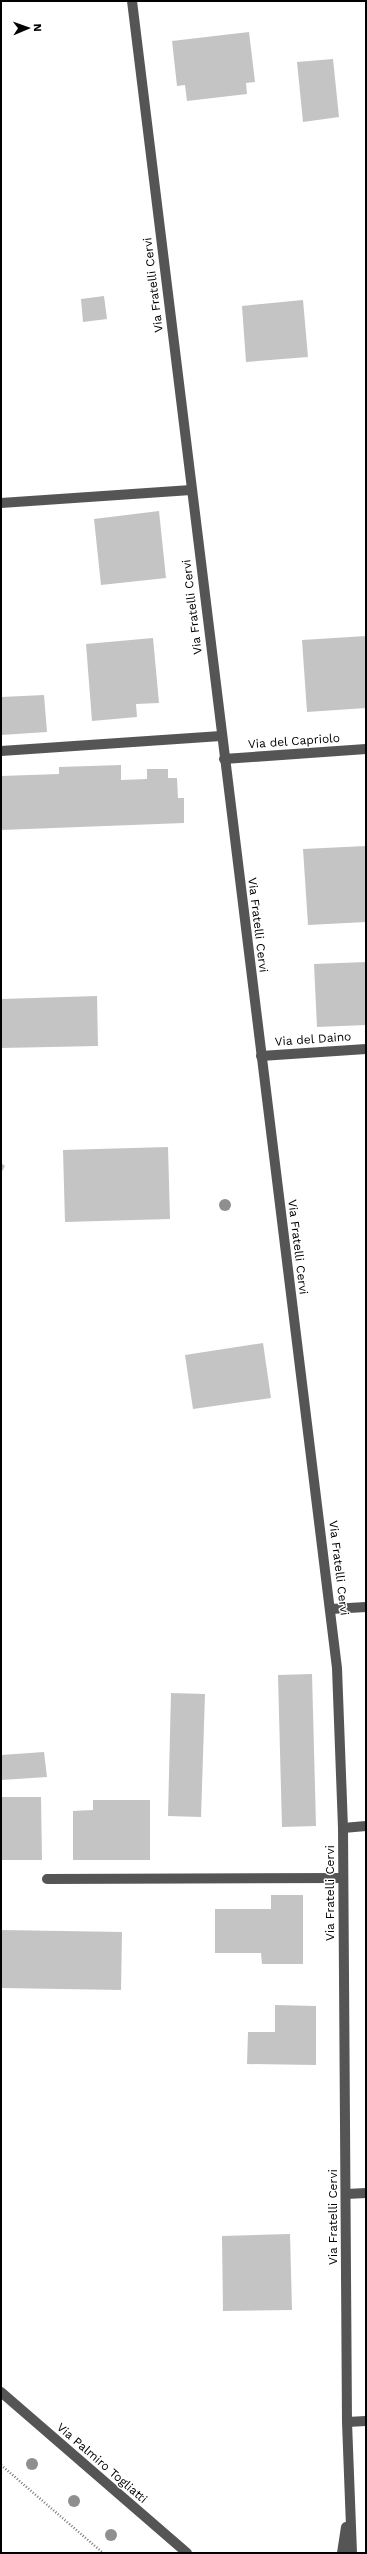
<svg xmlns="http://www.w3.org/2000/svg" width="367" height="2554" font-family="'Work Sans',sans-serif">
<rect width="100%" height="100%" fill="#fff"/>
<g fill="#c4c4c4">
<path d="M 249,32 L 255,82 L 246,83 L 247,94 L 187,101 L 185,85 L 177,86 L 172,41 Z"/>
<path d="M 333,59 L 339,117 L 303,122 L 297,62 Z"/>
<path d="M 104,296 L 107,319 L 83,322 L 81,299 Z"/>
<path d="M 303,300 L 308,357 L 246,362 L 242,306 Z"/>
<path d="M 159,511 L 166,578 L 101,585 L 94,519 Z"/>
<path d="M 366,636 L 366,708 L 307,712 L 302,640 Z"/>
<path d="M 153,638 L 159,703 L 136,704 L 137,717 L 92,721 L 86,644 Z"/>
<path d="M 44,695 L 47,732 L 1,735 L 1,697 Z"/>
<path d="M 121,765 L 121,780 L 147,779 L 147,769 L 168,769 L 168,778 L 177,778 L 178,798 L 184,798 L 184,823 L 1,830 L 1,776 L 59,774 L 59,767 Z"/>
<path d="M 366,846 L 366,922 L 308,925 L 303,849 Z"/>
<path d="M 366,962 L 366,1025 L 317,1027 L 314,964 Z"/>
<path d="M 97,996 L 98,1046 L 1,1048 L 1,999 Z"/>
<path d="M 168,1147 L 170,1219 L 65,1222 L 63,1150 Z"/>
<path d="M 1,1163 L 5,1166 L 1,1173 Z"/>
<path d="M 263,1343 L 271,1398 L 193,1409 L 185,1355 Z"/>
<path d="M 312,1674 L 316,1826 L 282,1827 L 278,1675 Z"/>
<path d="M 171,1693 L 205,1694 L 201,1817 L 168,1816 Z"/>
<path d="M 44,1752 L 47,1777 L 1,1780 L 1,1755 Z"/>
<path d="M 1,1797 L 41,1797 L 42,1860 L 1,1860 Z"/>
<path d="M 93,1800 L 150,1800 L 150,1860 L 73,1860 L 73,1811 L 93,1810 Z"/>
<path d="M 271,1895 L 303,1895 L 303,1964 L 262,1964 L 261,1953 L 215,1953 L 215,1909 L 271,1909 Z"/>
<path d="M 1,1930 L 122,1932 L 121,1990 L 1,1988 Z"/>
<path d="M 275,2005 L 316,2006 L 316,2065 L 247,2064 L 248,2032 L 275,2032 Z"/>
<path d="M 290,2234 L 292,2310 L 223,2311 L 222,2236 Z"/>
</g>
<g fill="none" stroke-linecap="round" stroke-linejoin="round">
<path stroke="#777" stroke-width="2.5" stroke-dasharray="1 2" stroke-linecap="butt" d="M 1,2465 L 103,2553"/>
<g stroke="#555" stroke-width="10">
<path d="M 132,1 L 337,1668 L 343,1828 L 347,2422 L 352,2553"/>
<path d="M 1,503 L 191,490"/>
<path d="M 1,751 L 221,736"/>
<path d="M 224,759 L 366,749"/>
<path d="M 261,1056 L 366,1049"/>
<path d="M 331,1609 L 366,1607"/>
<path d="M 343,1828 L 366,1826"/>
<path d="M 47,1879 L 343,1878"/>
<path d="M 346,2194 L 366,2193"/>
<path d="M 1,2392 L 187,2553"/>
<path d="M 347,2422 L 366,2421"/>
<path d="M 342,2553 L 346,2527"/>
</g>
</g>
<g fill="#8f8f8f">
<circle cx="225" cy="1205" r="6"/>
<circle cx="32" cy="2464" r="6"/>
<circle cx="74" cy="2501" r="6"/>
<circle cx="111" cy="2535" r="6"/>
</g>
<g text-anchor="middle" stroke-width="3" stroke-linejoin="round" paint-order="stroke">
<g font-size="12" fill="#000" stroke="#fff">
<text transform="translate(153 285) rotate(-97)" y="4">Via Fratelli Cervi</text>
<text transform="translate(192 607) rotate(-97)" y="4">Via Fratelli Cervi</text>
<text transform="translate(294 741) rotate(-4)" y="4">Via del Capriolo</text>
<text transform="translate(258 925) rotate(83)" y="4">Via Fratelli Cervi</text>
<text transform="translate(313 1039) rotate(-4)" y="4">Via del Daino</text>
<text transform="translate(298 1247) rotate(83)" y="4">Via Fratelli Cervi</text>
<text transform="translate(339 1568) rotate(83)" y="4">Via Fratelli Cervi</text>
<text transform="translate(330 1893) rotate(-90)" y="4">Via Fratelli Cervi</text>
<text transform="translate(333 2217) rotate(-90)" y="4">Via Fratelli Cervi</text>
<text transform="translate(102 2463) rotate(41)" y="4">Via Palmiro Togliatti</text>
</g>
</g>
<rect width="367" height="2554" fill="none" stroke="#000000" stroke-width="4"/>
<g transform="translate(28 28) rotate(88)" stroke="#ffffff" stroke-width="3" paint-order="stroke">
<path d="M0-3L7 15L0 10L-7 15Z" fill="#000000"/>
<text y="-6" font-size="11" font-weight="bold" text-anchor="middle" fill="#000000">N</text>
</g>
</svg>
